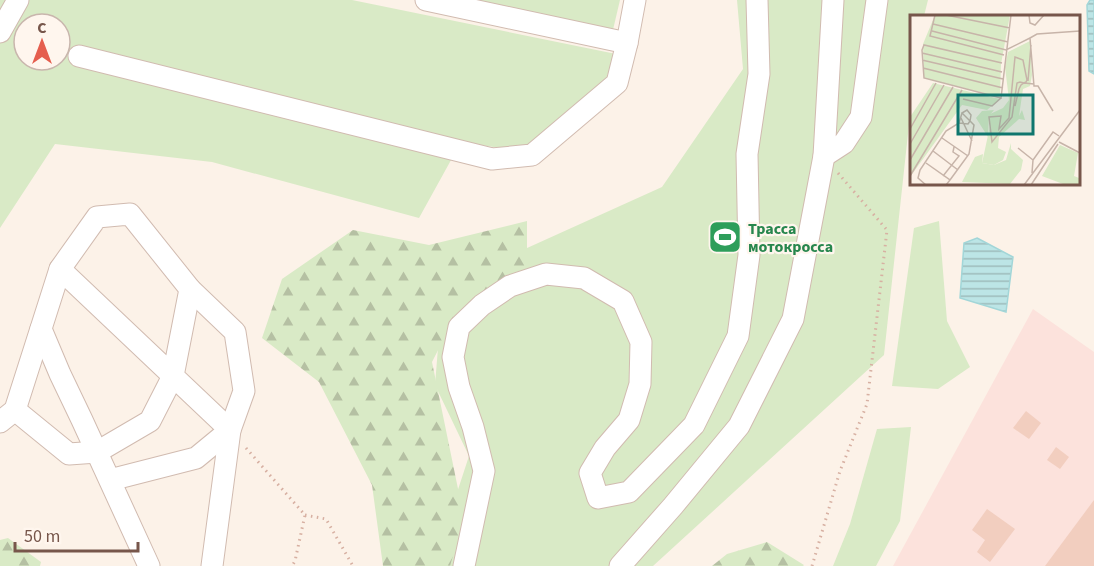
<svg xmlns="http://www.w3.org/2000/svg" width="1094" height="566" font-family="'Source Sans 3',sans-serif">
<defs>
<pattern id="forest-firs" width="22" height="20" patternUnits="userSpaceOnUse" patternTransform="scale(1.5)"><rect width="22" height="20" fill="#d9eac6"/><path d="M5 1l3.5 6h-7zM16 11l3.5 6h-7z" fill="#b5c0a3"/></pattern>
<pattern id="water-rules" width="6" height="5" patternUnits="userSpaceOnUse" patternTransform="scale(1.5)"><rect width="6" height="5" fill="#bce5e6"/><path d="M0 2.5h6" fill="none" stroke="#9ebcbc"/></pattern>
</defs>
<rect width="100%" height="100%" fill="#fcf2e8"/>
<path fill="#fce2dc" d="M 1033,309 L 1094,352 L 1094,566 L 893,566 Z"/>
<g fill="#d9eac6" fill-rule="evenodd">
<path d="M 0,0 L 352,0 L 616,54 L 601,91 L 520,151 L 461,142 L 419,218 L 212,162 L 55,144 L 0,228 ZM 24,24 L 60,24 L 60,60 L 24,60 Z"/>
<path d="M 462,0 L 620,0 L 612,34 Z"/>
<path d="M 737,0 L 928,0 L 924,16 L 911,16 L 911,106 L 884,355 L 653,566 L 433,566 L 469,456 L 435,385 L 443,286 L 662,187 L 743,69 Z"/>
<path d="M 939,221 L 947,321 L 970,367 L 938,389 L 892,386 L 914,228 Z"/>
<path d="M 911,427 L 900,521 L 876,566 L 833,566 L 850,524 L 877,429 Z"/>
</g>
<g fill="url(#forest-firs)">
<path d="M 527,221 L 527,268 L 459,309 L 432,362 L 464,518 L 450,566 L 383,566 L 372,485 L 319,382 L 262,338 L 282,279 L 353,230 L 429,245 Z"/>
<path d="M 8,538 L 41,562 L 40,566 L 0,566 L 0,540 Z"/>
<path d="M 767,542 L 804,565 L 803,566 L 712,566 L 727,554 Z"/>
</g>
<g fill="url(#water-rules)" stroke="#a2d6d8" stroke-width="1.5">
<path d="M 1090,0 L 1094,0 L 1094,74 L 1089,71 L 1087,5 Z"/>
<path d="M 977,238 L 1013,257 L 1006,312 L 960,298 L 964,243 Z"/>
</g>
<g fill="#f2cebf">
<path d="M 1026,411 L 1041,423 L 1029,439 L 1013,428 Z"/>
<path d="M 1056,447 L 1069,457 L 1060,469 L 1047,460 Z"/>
<path d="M 1094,500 L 1094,566 L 1045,566 Z"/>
<path d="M 987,509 L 1015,529 L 990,562 L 977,552 L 985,540 L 972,530 Z"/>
</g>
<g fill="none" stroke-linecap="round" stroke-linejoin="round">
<g stroke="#d1bbb0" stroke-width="23">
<g id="minor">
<path d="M 426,0 L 627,43 L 635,0"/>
<path d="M 0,32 L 18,0"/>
<path d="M 79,56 L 492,159 L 532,155 L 617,83 L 627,43"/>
<path d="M 824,156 L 844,143 L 861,117 L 877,0"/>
<path d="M 41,329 L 60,374 L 82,420 L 149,566"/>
<path d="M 15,410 L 69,454 L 97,452 L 150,421 L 173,376 L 190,289 L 130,214 L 97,217 L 60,269 L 230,430 L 212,566"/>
<path d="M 0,422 L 15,410 L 60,269"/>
<path d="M 110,480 L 196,458 L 230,430 L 244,391 L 235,332 L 190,289"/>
<path d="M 464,566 L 484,471 L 473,427 L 459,387 L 453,357 L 459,327 L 482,305 L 510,286 L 546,274 L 584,278 L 623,301 L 641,342 L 640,384 L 629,420 L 605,448 L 590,473 L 598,498 L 629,492 L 694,425 L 738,336 L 749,255 L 747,154 L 759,74 L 757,0"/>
<path d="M 620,566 L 673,506 L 739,426 L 793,319 L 824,156 L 833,0"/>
</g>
</g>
<g stroke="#d7b0a2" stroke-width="3" stroke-dasharray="1.5 4.5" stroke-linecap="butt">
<path d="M 246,448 L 305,515 L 295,561 L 292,566"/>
<path d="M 305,515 L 326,519 L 353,566"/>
<path d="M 812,566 L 840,471 L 867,404 L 887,230 L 838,173"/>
</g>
<use href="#minor" stroke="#fff" stroke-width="21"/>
</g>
<defs>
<g id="stadium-square" transform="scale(1.725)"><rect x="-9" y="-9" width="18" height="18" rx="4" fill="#2e9e5b" stroke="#fff6ee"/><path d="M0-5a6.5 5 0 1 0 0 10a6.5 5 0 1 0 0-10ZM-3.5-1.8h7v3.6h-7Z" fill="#fff"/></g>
</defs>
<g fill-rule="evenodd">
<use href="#stadium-square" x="725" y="237"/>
</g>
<g text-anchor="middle" stroke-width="4.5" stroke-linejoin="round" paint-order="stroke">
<g font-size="16" font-weight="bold" fill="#27864d" stroke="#fff6ee" text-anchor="start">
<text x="748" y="234">Трасса<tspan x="748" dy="18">мотокросса</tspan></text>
</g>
</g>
<g transform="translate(910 15)">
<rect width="170" height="170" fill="#fcf2e8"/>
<path d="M 25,0 L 100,0 L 91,49 L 90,82 L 14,63 L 13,29 ZM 120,26 L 122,60 L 120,71 L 113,74 L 109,101 L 112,95 L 115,105 L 109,104 L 89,122 L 88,133 L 96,137 L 93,145 L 84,150 L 72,148 L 80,111 L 78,100 L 93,93 L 99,85 L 95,52 L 98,37 ZM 23,68 L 90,84 L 77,95 L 52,90 L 0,162 L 0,102 Z" fill="#d9eac6"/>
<path d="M 84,95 L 79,101 L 78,122 L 66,103 L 72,96 ZM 101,128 L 101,134 L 113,145 L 111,155 L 100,169 L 52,167 L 65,142 L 73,139 L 72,148 L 84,150 L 96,145 Z" fill="#d9eac6"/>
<path d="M 150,130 L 168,138 L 164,161 L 169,163 L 169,169 L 153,169 L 132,161 Z" fill="#d9eac6"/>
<path fill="none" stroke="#c7b4a9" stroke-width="1.5" d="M 25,0 L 20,21 L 94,40M 36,0 L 100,13M 119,0 L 120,8 L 125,10 L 134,0M 23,9 L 98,27M 22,16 L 96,35 L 120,23M 12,38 L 92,57M 12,45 L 93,64M 92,48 L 14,30 L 12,35 L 14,63 L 91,83 L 101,0M 13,53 L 93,73M 118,66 L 121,30M 53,84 L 82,91 L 91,83M 105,91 L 109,74 L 111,70 L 114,68 L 116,67 L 117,65 L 113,45 L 105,42 L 99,103 L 89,114 L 91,101 L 79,102 L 82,127 L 102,102 L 107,68 L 110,67 L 114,68 L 124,69M 143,96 L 128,71 L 124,71 L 120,23 L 127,19 L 170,16M 51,103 L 62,126M 0,114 L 26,68M 32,123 L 58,141M 149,127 L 170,138M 0,129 L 34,70M 108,133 L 123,145M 23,136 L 48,155M 0,145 L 43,72M 16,148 L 40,165 L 36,170M 122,158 L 123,145 L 143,117 L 149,121M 0,161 L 52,75M 33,161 L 49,141 L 43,137 L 44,132M 40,165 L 59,139 L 64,110 L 52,98 L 57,95 L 61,100 L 60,106 L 58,109 L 49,108M 16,170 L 8,163 L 10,155 L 36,116 L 49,108 L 52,98M 114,170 L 170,95M 121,170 L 148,129"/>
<path fill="#0f766e" fill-opacity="0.15" stroke="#0f766e" stroke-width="3" d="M 48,80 L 123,80 L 123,119 L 48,119 Z"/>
<rect width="170" height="170" fill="none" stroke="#77564b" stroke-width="3"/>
</g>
<g transform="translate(42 42)"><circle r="28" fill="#fff6ee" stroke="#c9b6ad" stroke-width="1.5"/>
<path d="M0-4.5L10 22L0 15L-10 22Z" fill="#e55e4e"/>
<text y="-9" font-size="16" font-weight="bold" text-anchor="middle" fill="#77564b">С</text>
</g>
<path d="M15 542v9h123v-9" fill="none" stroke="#77564b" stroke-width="3"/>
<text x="24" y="542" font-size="18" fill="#77564b" stroke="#fff6ee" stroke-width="4.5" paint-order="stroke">50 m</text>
</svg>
